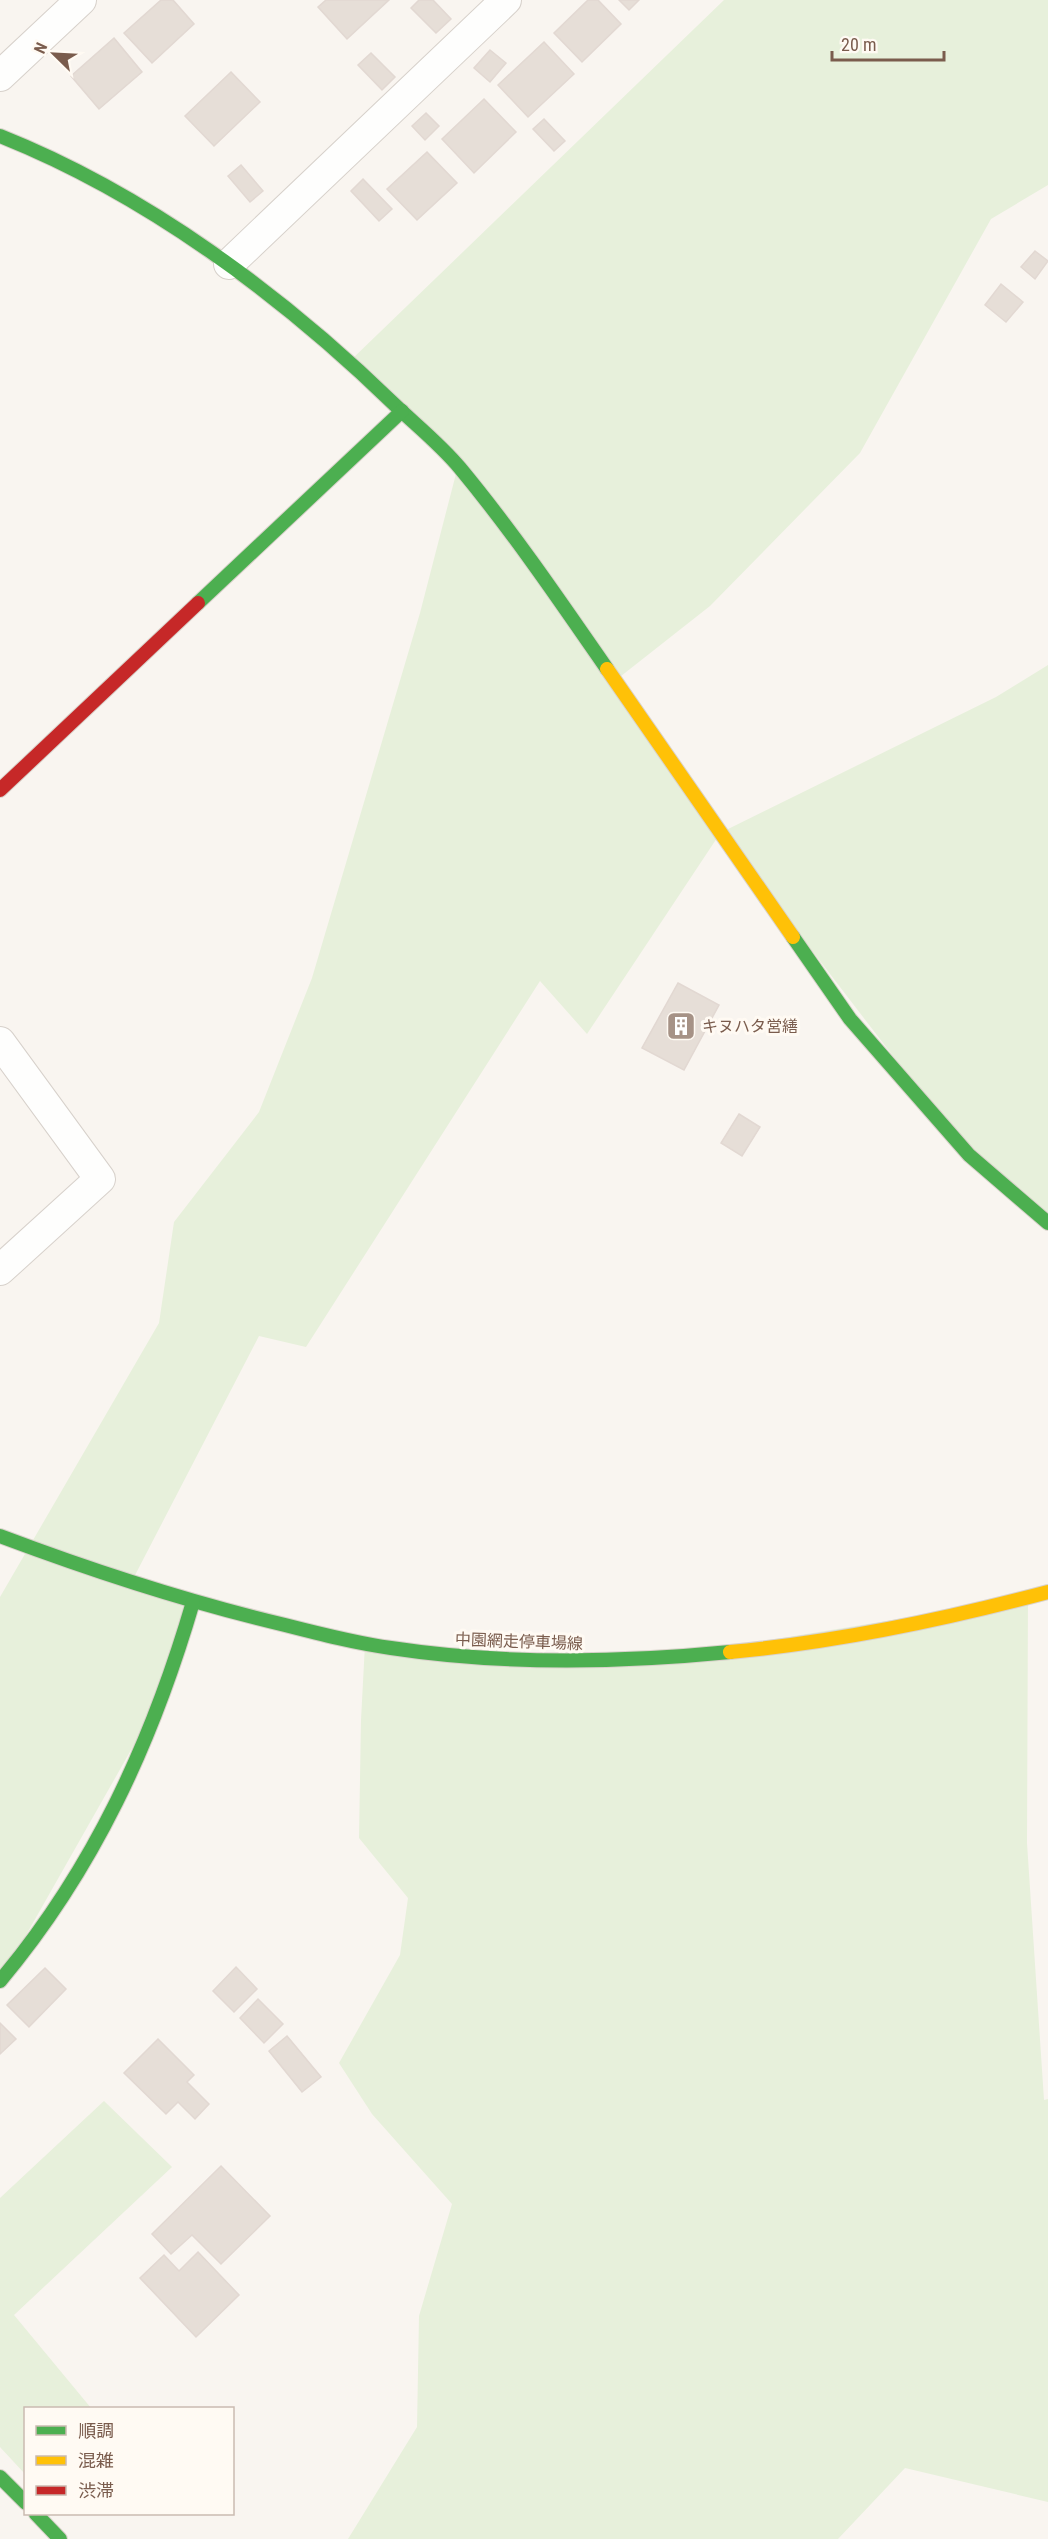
<svg xmlns="http://www.w3.org/2000/svg" width="1048" height="2539" font-family="'Roboto Condensed','Noto Sans JP',sans-serif">
<rect width="100%" height="100%" fill="#f9f5f0"/>
<g fill="#e7f0db">
<path d="M 724,0 L 1048,0 L 1048,185 L 991,219 L 860,453 L 710,606 L 616,680 L 722,832 L 996,697 L 1048,665 L 1048,1223 L 969,1155 L 721,832 L 587,1034 L 540,981 L 306,1347 L 259,1336 L 132,1581 L 193,1602 L 169,1683 L 0,1981 L 0,1597 L 159,1323 L 174,1222 L 259,1112 L 312,978 L 420,613 L 458,466 L 350,361 Z"/>
<path d="M 1028,1598 L 1027,1843 L 1044,2100 L 1048,2099 L 1048,2502 L 905,2468 L 838,2539 L 348,2539 L 417,2427 L 419,2316 L 452,2204 L 372,2114 L 339,2063 L 400,1955 L 408,1898 L 359,1838 L 361,1720 L 365,1644 L 646,1660 Z"/>
<path d="M 104,2101 L 172,2167 L 14,2315 L 91,2408 L 26,2408 L 25,2474 L 0,2447 L 0,2198 Z"/>
</g>
<g fill="#e6ded7" stroke="#e2d8d2" stroke-width="1.5">
<path d="M 161,0 L 173,0 L 194,24 L 152,63 L 124,33 Z"/>
<path d="M 326,0 L 389,0 L 347,39 L 318,7 Z"/>
<path d="M 419,0 L 433,0 L 451,19 L 436,33 L 411,8 Z"/>
<path d="M 588,0 L 598,0 L 621,24 L 582,62 L 554,33 Z"/>
<path d="M 619,0 L 639,0 L 629,10 Z"/>
<path d="M 114,38 L 142,72 L 99,109 L 71,76 Z"/>
<path d="M 544,42 L 574,74 L 528,117 L 498,85 Z"/>
<path d="M 490,50 L 506,63 L 490,82 L 474,68 Z"/>
<path d="M 371,53 L 395,77 L 382,90 L 358,65 Z"/>
<path d="M 231,72 L 260,102 L 214,146 L 185,116 Z"/>
<path d="M 484,99 L 516,132 L 474,173 L 442,139 Z"/>
<path d="M 426,113 L 439,126 L 425,140 L 412,126 Z"/>
<path d="M 544,119 L 565,141 L 554,151 L 533,129 Z"/>
<path d="M 427,152 L 457,183 L 417,220 L 387,189 Z"/>
<path d="M 241,165 L 263,191 L 250,202 L 228,176 Z"/>
<path d="M 363,179 L 392,209 L 379,221 L 351,191 Z"/>
<path d="M 1035,251 L 1048,261 L 1035,279 L 1021,267 Z"/>
<path d="M 1001,284 L 1023,302 L 1006,322 L 985,305 Z"/>
<path d="M 678,983 L 719,1005 L 684,1070 L 642,1048 Z"/>
<path d="M 739,1114 L 760,1127 L 742,1156 L 721,1143 Z"/>
<path d="M 236,1967 L 257,1989 L 234,2012 L 213,1991 Z"/>
<path d="M 45,1968 L 66,1989 L 29,2027 L 7,2005 Z"/>
<path d="M 258,1999 L 283,2024 L 264,2043 L 240,2018 Z"/>
<path d="M 0,2023 L 16,2039 L 0,2054 Z"/>
<path d="M 287,2036 L 321,2077 L 302,2092 L 269,2051 Z"/>
<path d="M 158,2039 L 194,2075 L 187,2082 L 209,2104 L 195,2119 L 178,2102 L 166,2114 L 124,2073 Z"/>
<path d="M 221,2166 L 270,2216 L 221,2264 L 192,2235 L 171,2254 L 152,2234 Z"/>
<path d="M 198,2252 L 239,2295 L 196,2337 L 140,2278 L 164,2255 L 179,2271 Z"/>
</g>
<g fill="none" stroke-linecap="round" stroke-linejoin="round">
<g stroke="#d7d1cb" stroke-width="32">
<g id="street">
<path d="M 0,76 L 81,0"/>
<path d="M 229,264 L 506,0"/>
<path d="M 0,1042 L 100,1179 L 0,1270"/>
</g>
</g>
<g stroke="#d9d2cb" stroke-width="16">
<g id="fast">
<path d="M 0,136 C 146,194 283,296 395,405 C 416,425 441,445 460,468 C 513,532 560,601 607,669"/>
<path d="M 198,603 L 402,411"/>
<path d="M 793,937 L 850,1019 L 969,1155 L 1048,1223"/>
<path d="M 0,1536 C 93,1571 188,1602 285,1625 C 320,1634 355,1643 391,1648 C 503,1665 618,1663 730,1652"/>
<path d="M 0,1981 C 94,1869 152,1742 193,1602"/>
<path d="M 0,2477 L 26,2503"/>
<path d="M 36,2514 L 60,2539"/>
</g>
</g>
<g stroke="#d9d2cb" stroke-width="16">
<g id="slow">
<path d="M 607,669 L 793,937"/>
<path d="M 730,1652 C 838,1642 943,1620 1048,1592"/>
</g>
</g>
<g stroke="#d9d2cb" stroke-width="16">
<path id="jam" d="M 0,790 L 198,603"/>
</g>
<use href="#street" stroke="#fefefd" stroke-width="30"/>
<use href="#fast" stroke="#4caf50" stroke-width="14"/>
<use href="#slow" stroke="#ffc107" stroke-width="14"/>
<use href="#jam" stroke="#c62828" stroke-width="14"/>
</g>
<defs>
<g id="building-square" transform="scale(1.5)"><rect x="-9" y="-9" width="18" height="18" rx="4" fill="#a69286" stroke="#fffaf3"/><path d="M-4-6H4V6H1V3H-1V6H-4ZM-2.5-4.3h1.7v1.8h-1.7ZM.8-4.3h1.7v1.8H.8ZM-2.5-1h1.7V.8h-1.7ZM.8-1h1.7V.8H.8Z" fill="#fff"/></g>
</defs>
<g fill-rule="evenodd">
<use href="#building-square" x="681" y="1026"/>
</g>
<g text-anchor="middle" stroke-width="6" stroke-linejoin="round" paint-order="stroke">
<g font-size="16" fill="#7a5c4d" stroke="#fffaf3" text-anchor="start">
<text x="702" y="1032">キヌハタ営繕</text>
</g>
<g font-size="16" fill="#7a5c4d" stroke="#fffaf3">
<text transform="translate(519 1641) rotate(2)" y="6">中園網走停車場線</text>
</g>
</g>
<rect x="24" y="2407" width="210" height="108" fill="#fffaf3" stroke="#cabbb1" stroke-width="1.5"/>
<rect x="36" y="2426" width="30" height="9" fill="#4caf50" stroke="#cabbb1" stroke-width="1.5"/>
<text x="78" y="2437" font-size="18" fill="#7a5c4d">順調</text>
<rect x="36" y="2456" width="30" height="9" fill="#ffc107" stroke="#cabbb1" stroke-width="1.5"/>
<text x="78" y="2467" font-size="18" fill="#7a5c4d">混雑</text>
<rect x="36" y="2486" width="30" height="9" fill="#c62828" stroke="#cabbb1" stroke-width="1.5"/>
<text x="78" y="2497" font-size="18" fill="#7a5c4d">渋滞</text>
<g transform="translate(54 54) rotate(294)" stroke="#fffaf3" stroke-width="4.5" paint-order="stroke">
<path d="M0-4.5L10 22L0 15L-10 22Z" fill="#7a5c4d"/>
<text y="-9" font-size="16" font-weight="bold" text-anchor="middle" fill="#7a5c4d">N</text>
</g>
<path d="M832 51v9h112v-9" fill="none" stroke="#7a5c4d" stroke-width="3"/>
<text x="841" y="51" font-size="18" fill="#7a5c4d" stroke="#fffaf3" stroke-width="4.5" paint-order="stroke">20 m</text>
</svg>
